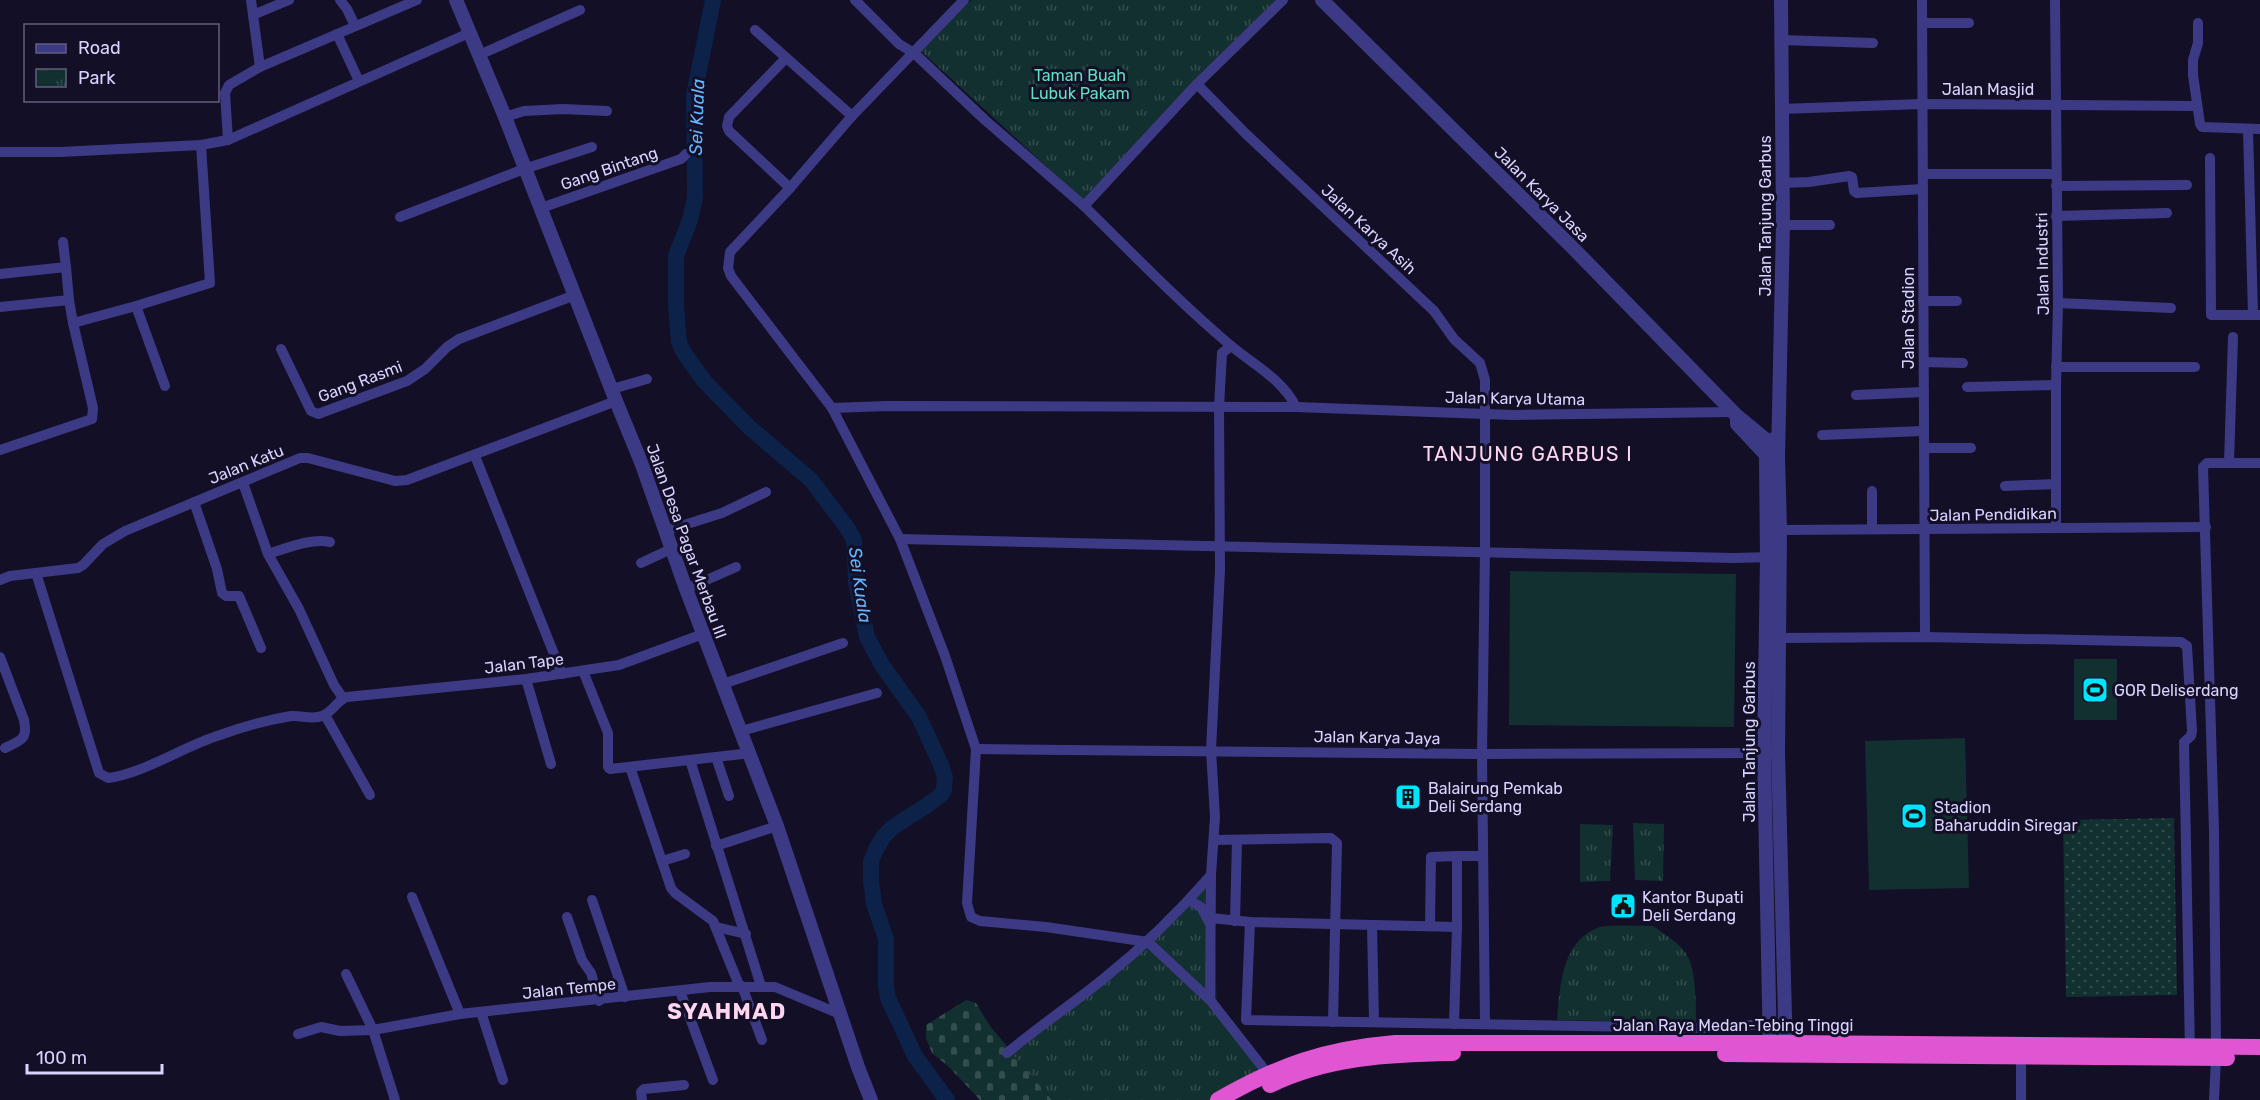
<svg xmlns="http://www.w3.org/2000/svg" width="2260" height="1100" font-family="Rubik,sans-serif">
<defs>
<pattern id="grass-dots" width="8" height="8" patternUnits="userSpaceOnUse" patternTransform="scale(1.5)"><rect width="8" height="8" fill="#12302f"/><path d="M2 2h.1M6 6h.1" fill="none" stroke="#344d4e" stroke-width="1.8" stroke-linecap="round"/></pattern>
<pattern id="cemetery-stones" width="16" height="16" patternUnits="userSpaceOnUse" patternTransform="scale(1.5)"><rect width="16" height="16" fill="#12302f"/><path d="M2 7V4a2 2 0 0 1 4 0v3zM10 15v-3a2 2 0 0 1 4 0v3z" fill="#344d4e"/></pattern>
<pattern id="park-tufts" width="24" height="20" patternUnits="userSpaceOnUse" patternTransform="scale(1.5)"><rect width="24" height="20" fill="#12302f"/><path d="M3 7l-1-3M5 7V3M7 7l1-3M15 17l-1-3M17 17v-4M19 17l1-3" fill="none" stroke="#344d4e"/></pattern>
</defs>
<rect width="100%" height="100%" fill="#130f26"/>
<path fill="url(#grass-dots)" d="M 2174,818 L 2177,995 L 2066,997 L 2063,820 Z"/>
<path fill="url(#cemetery-stones)" d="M 966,1000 L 976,1003 L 990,1026 L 1052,1100 L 980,1100 L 949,1067 L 932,1053 L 926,1038 L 926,1025 Z"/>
<g fill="url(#park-tufts)">
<path d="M 971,0 L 1280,0 L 1084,201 L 921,51 Z"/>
<path d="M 1633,823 L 1664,824 L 1663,881 L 1635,880 Z"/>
<path d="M 1580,824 L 1613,825 L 1610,881 L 1580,882 Z"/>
<path d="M 1213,877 L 1217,1014 L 1263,1073 L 1215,1100 L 1052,1100 L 1012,1053 L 1147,945 Z"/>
<path d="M 1653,926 C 1664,934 1682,944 1688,957 C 1696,973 1696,1005 1696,1023 L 1557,1020 C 1560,987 1561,943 1597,928 C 1607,924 1640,926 1653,926 Z"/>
</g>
<g fill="#12302f">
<path d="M 1510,571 L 1736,574 L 1734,727 L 1509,725 Z"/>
<rect x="2074" y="659" width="43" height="61"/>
<path d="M 1965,738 L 1969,888 L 1869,890 L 1865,741 Z"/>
</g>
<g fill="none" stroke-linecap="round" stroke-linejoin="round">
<path stroke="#0c2248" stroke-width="16" d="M 713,0 L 694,95 L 695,198 L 690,220 L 676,256 L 676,306 L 679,342 L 684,353 L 705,382 L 749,427 L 811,480 L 848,529 L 854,540 L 856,582 L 867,637 L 882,665 L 919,717 L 941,765 L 945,777 L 944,789 L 941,795 L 926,806 L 893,827 L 884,836 L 876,849 L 871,862 L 871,880 L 874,904 L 886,939 L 886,986 L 888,998 L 915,1056 L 947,1100"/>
<g stroke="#3d3a85" stroke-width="10">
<path d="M 251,0 L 260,67"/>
<path d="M 340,0 L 347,9 L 355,26"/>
<path d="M 855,0 L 899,44 L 914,53 L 985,120 L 1084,206 L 1197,84 L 1283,0"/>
<path d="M 964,0 L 852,116 L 790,188 L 730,252 L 728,268 L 731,276 L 832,408 L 900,539 L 945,656 L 976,749 L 967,903 L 971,917 L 980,921 L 1046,927 L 1148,942 L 1210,1000 L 1268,1074"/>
<path d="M 1922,0 L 1925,637"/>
<path d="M 2055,0 L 2058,303 L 2056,385 L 2056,527"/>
<path d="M 253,15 L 289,0"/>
<path d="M 1922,23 L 1969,23"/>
<path d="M 2198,23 L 2198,43 L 2193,60 L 2193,75 L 2200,124 L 2202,127 L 2260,129"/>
<path d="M 755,30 L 852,116"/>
<path d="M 337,34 L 359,81"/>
<path d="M 1781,40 L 1873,43"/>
<path d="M 479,55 L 580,10"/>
<path d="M 786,58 L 729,117 L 727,126 L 729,131 L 790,188"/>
<path d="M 1197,84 L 1245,133 L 1434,311 L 1454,339 L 1480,363 L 1485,380 L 1485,552 L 1482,754 L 1485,1024"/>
<path d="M 1781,109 L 1922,104 L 2196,106"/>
<path d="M 505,117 L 524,111 L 563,109 L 607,111"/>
<path d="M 2248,129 L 2253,315"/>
<path d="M 228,140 L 225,93 L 229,85 L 260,67 L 417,0"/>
<path d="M 0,152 L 60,152 L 201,145 L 228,140 L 469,33"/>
<path d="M 2210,158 L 2211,315 L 2260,315"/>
<path d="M 1923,174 L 2056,174"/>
<path d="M 1782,183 L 1809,182 L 1849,176 L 1852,177 L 1854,191 L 1857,193 L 1923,189"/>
<path d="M 2056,186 L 2187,185"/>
<path d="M 1084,206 C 1132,253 1179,302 1230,345 C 1254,365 1282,379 1296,407"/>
<path d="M 541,208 L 681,159 L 686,154"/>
<path d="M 2056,216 L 2167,213"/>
<path d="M 400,217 L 524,169 L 592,147"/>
<path d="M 1783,225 L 1830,225"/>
<path d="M 0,274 L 66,267 L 63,242"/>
<path d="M 69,300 L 73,323 L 136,306 L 210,283 L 201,145"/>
<path d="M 1923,301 L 1957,301"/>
<path d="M 2058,303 L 2171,308"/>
<path d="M 136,306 L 165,386"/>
<path d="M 0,307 L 69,300 L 66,267"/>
<path d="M 281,349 L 311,411 L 318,414 L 407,381 L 425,369 L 447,347 L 459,339 L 575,295"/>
<path d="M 1924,362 L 1963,363"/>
<path d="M 2056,367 L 2195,367"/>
<path d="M 1967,387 L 2056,385"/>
<path d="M 612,389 L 647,379"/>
<path d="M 1856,395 L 1924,392"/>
<path d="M 832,408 L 887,406 L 1296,407 L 1513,415 L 1733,412"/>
<path d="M 1822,435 L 1923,431"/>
<path d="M 1924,448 L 1971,448"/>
<path d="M 0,450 L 92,419 L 93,408 L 73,323"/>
<path d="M 475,456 L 562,674"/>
<path d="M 2229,463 L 2260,463"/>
<path d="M 243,483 L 268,554 L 299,609 L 334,685 L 343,698"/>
<path d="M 2005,486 L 2056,484"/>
<path d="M 194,502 L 217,569 L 222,593 L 226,596 L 239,596 L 261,648"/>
<path d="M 1872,528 L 1872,491"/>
<path d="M 1780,530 L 2206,527"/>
<path d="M 665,531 L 722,513 L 766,492"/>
<path d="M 900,539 L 1733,558 L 1773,557"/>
<path d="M 268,554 C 288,548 310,538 330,542"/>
<path d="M 641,563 L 671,549"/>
<path d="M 36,573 L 99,773 L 108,778 C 145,773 184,746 220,735 C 242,727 267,720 291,716 C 301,715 312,720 322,716 C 333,712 337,700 347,697 L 526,679 L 619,665 L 703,634"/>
<path d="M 0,580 L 10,576 L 78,568 L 83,565 L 103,544 L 125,531 L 300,458 L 308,458 L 395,481 L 407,480 L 616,401"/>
<path d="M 686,589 L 736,567"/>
<path d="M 1780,638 L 1925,637 L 2181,642 L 2187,646 L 2192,731 L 2191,736 L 2184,742 L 2190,1052"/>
<path d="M 0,657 L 24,720 C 28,740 21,740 5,748"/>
<path d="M 583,671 L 608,733 L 608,767 L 610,769 L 751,753"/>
<path d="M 526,679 L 551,764"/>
<path d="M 723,684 L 843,643"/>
<path d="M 325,715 L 370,795"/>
<path d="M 741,731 L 877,693"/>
<path d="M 976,749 L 1482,754 L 1770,753"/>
<path d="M 716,757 L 729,796"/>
<path d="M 690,760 L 761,986"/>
<path d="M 630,767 L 671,888 L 675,893 L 713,921 L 739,985"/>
<path d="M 1214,840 L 1331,838 L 1337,843 L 1333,1022"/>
<path d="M 716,846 L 777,826"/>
<path d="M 1457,856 L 1483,856"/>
<path d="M 662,861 L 685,854"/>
<path d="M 412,897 L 460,1014"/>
<path d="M 592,900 L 625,997"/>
<path d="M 1189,900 L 1201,907 L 1210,924"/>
<path d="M 567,917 L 582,960 L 591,973 L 599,1001"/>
<path d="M 1211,918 L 1250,922 L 1457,927 L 1457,856 L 1431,857 L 1430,926"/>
<path d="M 1235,921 L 1237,840"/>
<path d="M 1250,922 L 1246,1020 L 1701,1028 L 1770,1024"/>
<path d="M 1372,925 L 1374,1022"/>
<path d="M 716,927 L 746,934"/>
<path d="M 346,974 L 373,1030 L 395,1100"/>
<path d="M 742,986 L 762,1040"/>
<path d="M 680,991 L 713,1080"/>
<path d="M 1210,1000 L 1211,875 L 1215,817 L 1211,750 L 1220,570 L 1219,407 L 1222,353 L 1231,346"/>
<path d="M 481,1012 L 503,1080"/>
<path d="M 1454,1024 L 1457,927"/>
<path d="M 298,1034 L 321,1027 L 340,1031 L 373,1030 L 460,1014 L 710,987 L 775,987 L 840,1014"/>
<path d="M 2216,1047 L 2214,831 L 2203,467 L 2207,463 L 2229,463 L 2233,337"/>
<path d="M 1007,1053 C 1038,1027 1071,1005 1102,980 C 1142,948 1178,913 1211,875"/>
<path d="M 2021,1057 L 2021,1100"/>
<path d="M 642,1100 L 641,1092 L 644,1089 L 684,1085"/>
<path d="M 2214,1100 L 2216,1058"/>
</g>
<g stroke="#3d3a85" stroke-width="14">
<path d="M 456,0 L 505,117 L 616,401 L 641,462 L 686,589 L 777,826 L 858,1067 L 871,1100"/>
<path d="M 1322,0 L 1573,248 L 1736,415 L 1771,444 L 1777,455"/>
<path d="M 1781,0 L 1783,225 L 1778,457 L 1780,530 L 1778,753 L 1786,1054"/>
<path d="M 1737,420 L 1737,424 L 1766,455"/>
<path d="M 1770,1051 L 1764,754 L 1767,557 L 1766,455 L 1774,439"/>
</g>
<g stroke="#e055d1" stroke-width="16">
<path d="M 1725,1054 L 2227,1058"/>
<path d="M 1270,1085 C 1328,1057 1389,1054 1453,1053"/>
<path d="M 1218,1100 C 1279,1065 1325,1049 1395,1043 L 1786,1043 L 2260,1047"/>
</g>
</g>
<defs>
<g id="stadium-square" transform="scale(1.35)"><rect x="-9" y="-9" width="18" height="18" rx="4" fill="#00e5ff" stroke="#130f26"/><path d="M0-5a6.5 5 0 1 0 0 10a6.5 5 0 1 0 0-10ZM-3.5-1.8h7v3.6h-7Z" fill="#111"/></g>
<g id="building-square" transform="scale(1.35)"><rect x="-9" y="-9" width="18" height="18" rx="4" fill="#00e5ff" stroke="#130f26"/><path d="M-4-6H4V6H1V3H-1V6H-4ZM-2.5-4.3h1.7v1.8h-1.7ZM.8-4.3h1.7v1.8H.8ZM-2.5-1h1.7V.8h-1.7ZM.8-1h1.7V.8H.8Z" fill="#111"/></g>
<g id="civic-square" transform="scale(1.35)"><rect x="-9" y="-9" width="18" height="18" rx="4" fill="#00e5ff" stroke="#130f26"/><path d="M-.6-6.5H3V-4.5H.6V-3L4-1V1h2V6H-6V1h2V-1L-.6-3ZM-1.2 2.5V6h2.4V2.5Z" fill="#111"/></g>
</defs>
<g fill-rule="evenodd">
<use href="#stadium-square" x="2095" y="690"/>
<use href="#building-square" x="1408" y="797"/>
<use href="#stadium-square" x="1914" y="816"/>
<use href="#civic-square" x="1623" y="906"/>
</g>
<g text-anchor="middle" stroke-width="6" stroke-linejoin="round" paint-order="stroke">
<g font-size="16" fill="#5fe0c0" stroke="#130f26">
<text x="1080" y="81">Taman Buah<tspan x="1080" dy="18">Lubuk Pakam</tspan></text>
</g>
<g font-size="16" fill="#d9d4ff" stroke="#130f26">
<text x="1988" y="95">Jalan Masjid</text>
<text transform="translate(609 168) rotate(-19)" y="6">Gang Bintang</text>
<text transform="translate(1542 194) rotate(45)" y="6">Jalan Karya Jasa</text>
<text transform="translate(1765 216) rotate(-90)" y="6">Jalan Tanjung Garbus</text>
<text transform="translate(1369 229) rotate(43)" y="6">Jalan Karya Asih</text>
<text transform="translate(2042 264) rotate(-91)" y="6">Jalan Industri</text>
<text transform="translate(1908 318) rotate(-90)" y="6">Jalan Stadion</text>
<text transform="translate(360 381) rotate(-21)" y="6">Gang Rasmi</text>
<text transform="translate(1515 398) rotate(1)" y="6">Jalan Karya Utama</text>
<text transform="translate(246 464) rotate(-22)" y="6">Jalan Katu</text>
<text transform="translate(1993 514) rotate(-1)" y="6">Jalan Pendidikan</text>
<text transform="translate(687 541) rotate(70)" y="6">Jalan Desa Pagar Merbau III</text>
<text transform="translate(524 663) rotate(-7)" y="6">Jalan Tape</text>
<text transform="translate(1377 737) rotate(1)" y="6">Jalan Karya Jaya</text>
<text transform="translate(1749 742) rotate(-90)" y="6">Jalan Tanjung Garbus</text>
<text transform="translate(569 988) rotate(-6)" y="6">Jalan Tempe</text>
<text x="1733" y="1031">Jalan Raya Medan-Tebing Tinggi</text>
</g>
<g font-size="16" fill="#d9d4ff" stroke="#130f26" text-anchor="start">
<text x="2114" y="696">GOR Deliserdang</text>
<text x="1428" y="794">Balairung Pemkab<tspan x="1428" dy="18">Deli Serdang</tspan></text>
<text x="1934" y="813">Stadion<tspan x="1934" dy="18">Baharuddin Siregar</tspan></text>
<text x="1642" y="903">Kantor Bupati<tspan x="1642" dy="18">Deli Serdang</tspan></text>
</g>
<g font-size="18" font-style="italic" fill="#62b6ff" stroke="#130f26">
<text transform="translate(697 117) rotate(-88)" y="6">Sei Kuala</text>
<text transform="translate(860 585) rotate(82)" y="6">Sei Kuala</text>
</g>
<g font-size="20" letter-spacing="1.5" fill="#ffd6f0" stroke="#130f26">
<text x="1528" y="461">TANJUNG GARBUS I</text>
</g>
<g font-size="22" font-weight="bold" letter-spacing="1.5" fill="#ffd6f0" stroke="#130f26">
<text x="727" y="1019">SYAHMAD</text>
</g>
</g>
<rect x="24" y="24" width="195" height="78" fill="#130f26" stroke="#625e7d" stroke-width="1.5"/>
<rect x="36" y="44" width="30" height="9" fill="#3d3a85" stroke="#625e7d" stroke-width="1.5"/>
<text x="78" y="54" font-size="18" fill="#d9d4ff">Road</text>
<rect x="36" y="69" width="30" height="18" fill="url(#park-tufts)" stroke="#625e7d" stroke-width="1.5"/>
<text x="78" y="84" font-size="18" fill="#d9d4ff">Park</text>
<path d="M27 1064v9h135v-9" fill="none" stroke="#d9d4ff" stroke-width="3"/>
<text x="36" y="1064" font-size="18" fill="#d9d4ff" stroke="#130f26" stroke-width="4.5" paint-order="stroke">100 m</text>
</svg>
